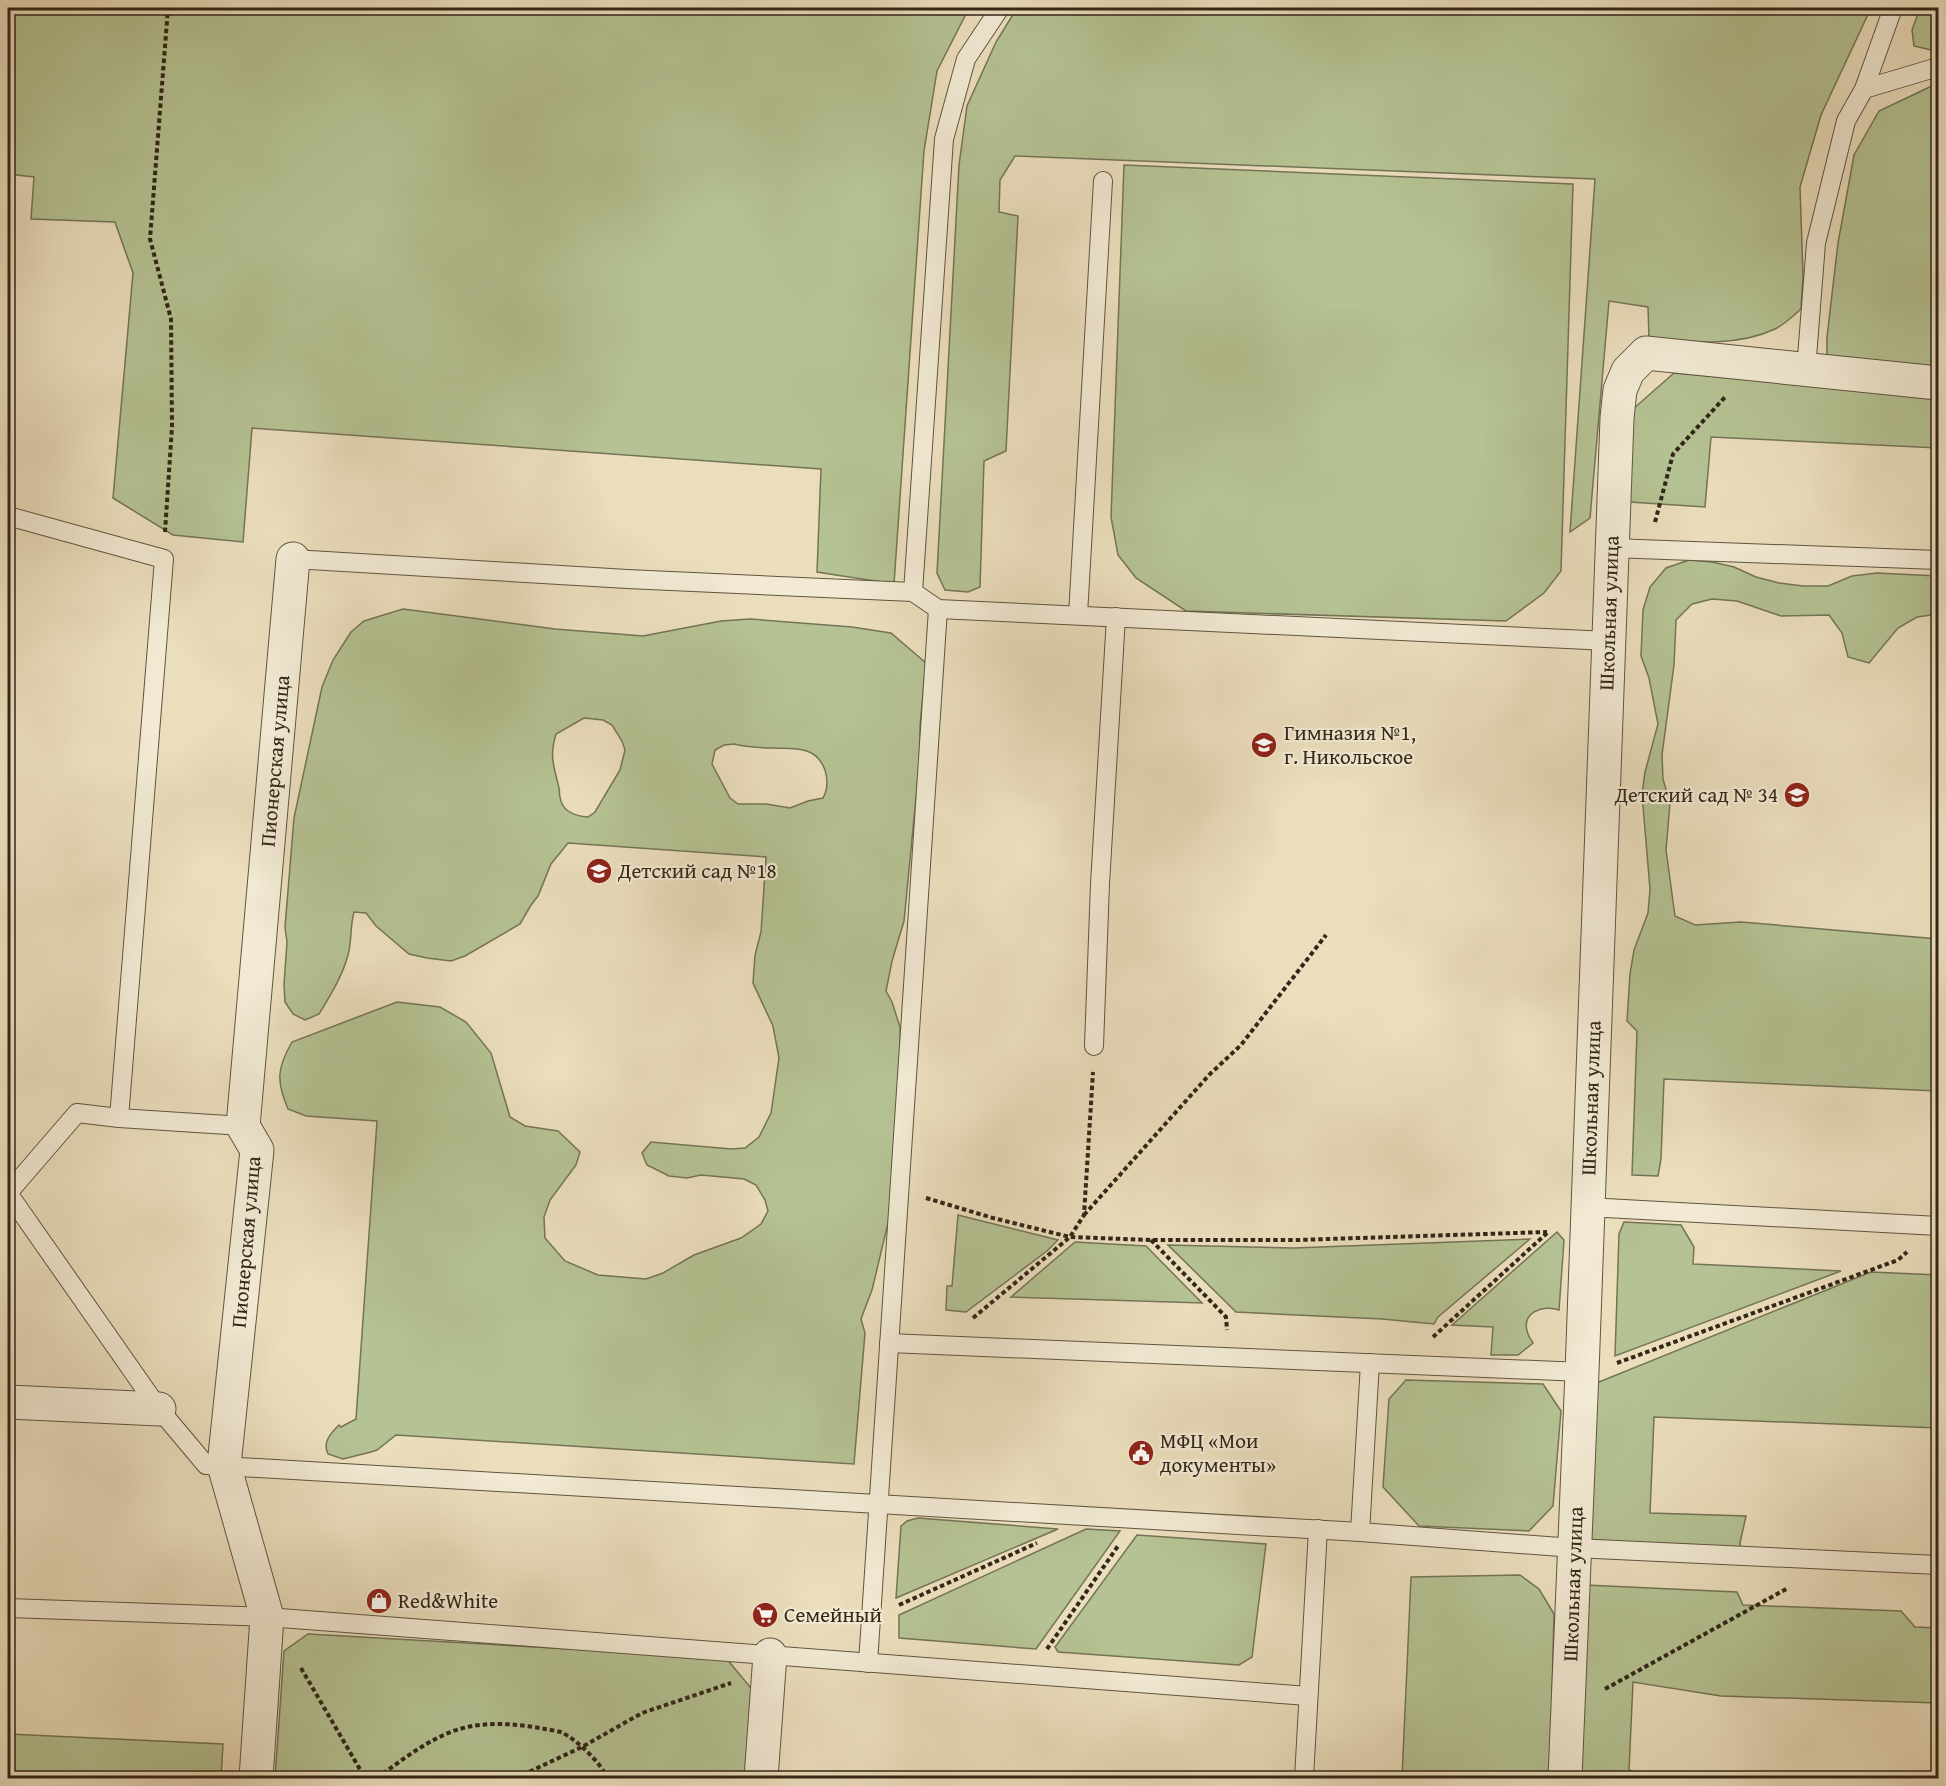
<svg xmlns="http://www.w3.org/2000/svg" width="1946" height="1786" font-family="'Gentium Book Plus',serif">
<rect width="100%" height="100%" fill="#ebdebd"/>
<filter id="stains"><feTurbulence type="fractalNoise" baseFrequency=".00333" numOctaves="4"/><feColorMatrix values="0 0 0 0 .2 0 0 0 0 .09 0 0 0 0 .02 0 0 0 .5 -.17"/></filter>
<radialGradient id="worn" r=".72"><stop offset=".6" stop-color="#630" stop-opacity="0"/><stop offset="1" stop-color="#630" stop-opacity=".3"/></radialGradient>
<g fill="#b5c293" stroke="#747456" stroke-width="1.5" fill-rule="evenodd">
<path d="M 8,8 L 969,8 L 937,71 L 924,151 L 894,584 L 817,572 L 821,469 L 252,428 L 243,542 L 173,535 L 113,498 L 133,273 L 115,222 L 31,219 L 34,177 L 8,174 Z"/>
<path d="M 1017,8 L 1871,8 L 1821,115 L 1800,187 L 1803,276 L 1801,309 C 1793,316 1785,324 1775,329 C 1737,347 1690,342 1649,339 L 1648,307 L 1609,301 L 1590,518 L 1570,532 L 1595,179 L 1015,156 L 1000,180 L 999,212 L 1018,216 L 1006,451 L 984,461 L 980,587 L 968,592 L 945,590 L 937,573 L 959,165 L 967,106 L 996,42 Z"/>
<path d="M 1920,8 L 1938,8 L 1938,47 L 1931,50 L 1914,46 L 1912,30 Z"/>
<path d="M 1938,83 L 1938,370 L 1827,360 L 1827,337 L 1838,243 L 1854,155 L 1879,111 Z"/>
<path d="M 1124,165 L 1573,184 L 1561,571 L 1544,593 L 1506,621 L 1186,611 L 1136,578 L 1118,555 L 1111,517 Z"/>
<path d="M 1674,373 L 1938,396 L 1938,448 L 1711,437 L 1705,507 L 1630,502 L 1633,409 Z"/>
<path d="M 1689,560 L 1712,562 L 1734,567 L 1756,577 L 1779,583 L 1803,586 L 1828,586 L 1852,576 L 1877,573 L 1938,576 L 1938,614 L 1917,617 L 1898,628 L 1869,663 L 1848,657 L 1842,633 L 1829,615 L 1781,616 L 1737,601 L 1712,599 L 1692,604 L 1676,620 L 1674,665 L 1662,755 L 1663,779 L 1670,803 L 1666,850 L 1675,916 L 1695,925 L 1741,922 L 1938,939 L 1938,1091 L 1664,1079 L 1661,1159 L 1658,1176 L 1632,1175 L 1637,1031 L 1627,1021 L 1630,974 L 1634,950 L 1648,913 L 1650,889 L 1642,794 L 1645,772 L 1658,724 L 1649,678 L 1641,656 L 1643,610 L 1650,587 L 1666,568 Z"/>
<path d="M 403,609 L 555,629 L 643,636 L 721,621 L 750,619 L 852,627 L 891,633 L 926,663 L 920,726 L 920,757 L 904,921 L 892,961 L 886,991 L 892,1002 L 900,1027 L 901,1077 L 889,1219 L 872,1290 L 861,1319 L 865,1333 L 854,1464 L 396,1435 L 377,1450 L 371,1452 L 343,1459 L 328,1454 C 322,1442 331,1433 339,1425 L 341,1427 L 356,1419 L 377,1121 L 306,1116 L 288,1109 C 276,1081 277,1068 292,1042 L 397,1002 L 440,1007 L 466,1022 L 491,1053 L 510,1117 L 525,1126 L 558,1131 L 580,1152 L 576,1165 L 550,1200 L 544,1217 L 545,1238 L 565,1261 L 598,1275 L 646,1279 L 663,1273 L 694,1255 L 741,1238 L 761,1224 L 768,1211 L 765,1200 L 756,1185 L 744,1179 L 701,1175 L 687,1178 L 669,1176 L 647,1165 L 642,1153 L 651,1142 L 731,1149 L 745,1148 L 759,1137 L 771,1113 L 779,1058 L 773,1026 L 753,983 L 755,955 L 761,932 L 766,857 L 568,843 L 551,864 L 538,896 L 531,905 L 520,924 L 465,956 L 451,961 L 427,958 L 409,954 L 376,926 L 366,913 L 354,912 C 350,926 352,941 348,955 C 343,975 330,996 319,1014 L 305,1020 L 293,1014 L 285,1002 L 284,985 L 287,942 L 285,927 L 294,818 L 322,687 L 333,660 L 351,632 L 364,621 ZM 584,718 L 603,720 L 612,725 L 622,741 L 625,750 L 620,770 L 595,812 L 588,817 C 575,816 562,812 560,797 C 559,794 560,792 559,788 C 554,766 549,757 556,734 ZM 734,744 C 747,747 760,748 773,748 C 794,749 816,745 825,770 C 828,780 828,789 823,798 L 808,801 L 790,808 L 766,804 L 738,804 L 730,798 L 712,764 L 715,750 L 724,745 Z"/>
<path d="M 958,1215 L 1058,1240 L 1047,1251 L 966,1312 L 946,1310 L 947,1286 L 952,1286 Z"/>
<path d="M 1624,1222 L 1681,1225 L 1694,1247 L 1693,1264 L 1841,1271 L 1615,1356 L 1619,1234 Z"/>
<path d="M 1557,1232 L 1564,1240 L 1559,1310 C 1542,1304 1520,1313 1528,1334 C 1529,1338 1532,1340 1533,1343 L 1518,1355 L 1491,1355 L 1493,1327 L 1452,1325 Z"/>
<path d="M 1530,1239 L 1438,1317 L 1434,1324 L 1382,1319 L 1236,1312 L 1168,1245 L 1294,1248 Z"/>
<path d="M 1075,1242 L 1146,1246 L 1202,1303 L 1011,1297 Z"/>
<path d="M 1871,1272 L 1938,1275 L 1938,1428 L 1654,1417 L 1650,1513 L 1746,1516 L 1740,1543 L 1741,1548 L 1590,1543 L 1594,1384 Z"/>
<path d="M 1406,1380 L 1543,1384 L 1561,1411 L 1553,1506 L 1529,1531 L 1419,1526 L 1383,1487 L 1389,1399 Z"/>
<path d="M 918,1518 L 1058,1529 L 896,1598 L 901,1526 L 907,1521 Z"/>
<path d="M 1086,1529 L 1120,1531 L 1036,1649 L 899,1638 L 899,1615 Z"/>
<path d="M 1137,1535 L 1266,1544 L 1252,1657 L 1239,1665 L 1058,1652 L 1055,1647 Z"/>
<path d="M 1520,1575 L 1539,1589 L 1554,1614 L 1550,1778 L 1402,1778 L 1411,1577 Z"/>
<path d="M 1585,1585 L 1737,1592 L 1743,1605 L 1901,1611 L 1915,1627 L 1938,1628 L 1938,1703 L 1721,1696 L 1633,1682 L 1629,1770 L 1648,1776 L 1684,1778 L 1574,1778 Z"/>
<path d="M 308,1634 L 726,1658 L 755,1693 L 749,1778 L 275,1778 L 284,1651 Z"/>
<path d="M 8,1734 L 223,1744 L 221,1778 L 8,1778 Z"/>
</g>
<g fill="none" stroke-linecap="round" stroke-linejoin="round">
<g stroke="#605441" stroke-width="20">
<g id="service">
<path d="M 1864,89 L 1893,8"/>
<path d="M 1806,370 L 1816,243 L 1846,121 L 1864,89 L 1938,67"/>
<path d="M 8,516 L 164,559 L 119,1118 L 243,1126"/>
<path d="M 1612,548 L 1938,560"/>
<path d="M 293,559 L 627,579 L 913,592 L 938,609 L 1609,641"/>
<path d="M 913,592 L 944,139 L 966,59 L 1000,8"/>
<path d="M 1078,615 L 1103,181"/>
<path d="M 1094,1046 L 1100,884 L 1116,617"/>
<path d="M 8,1193 L 159,1409 L 206,1465 L 1360,1532 L 1574,1548 L 1938,1565"/>
<path d="M 8,1193 L 77,1113 L 119,1118"/>
<path d="M 1587,1207 L 1938,1226"/>
<path d="M 889,1343 L 1582,1372"/>
<path d="M 1360,1532 L 1370,1363"/>
<path d="M 8,1608 L 267,1617 L 1308,1696"/>
<path d="M 868,1663 L 938,609"/>
<path d="M 1304,1778 L 1318,1529"/>
</g>
</g>
<g stroke="#605441" stroke-width="35">
<g id="minor">
<path d="M 8,1402 L 159,1409"/>
<path d="M 256,1778 L 267,1617 L 224,1465 L 257,1150 L 243,1126 L 293,559"/>
<path d="M 761,1778 L 770,1655"/>
<path d="M 1565,1778 L 1582,1372 L 1617,418 L 1620,390 L 1628,371 L 1646,353 L 1938,383"/>
</g>
</g>
<g stroke="#322618" stroke-width="4" stroke-dasharray="4.5 3" stroke-linecap="butt">
<path d="M 1655,522 L 1673,454 L 1726,396"/>
<path d="M 165,532 L 172,427 L 171,319 L 150,239 L 168,8"/>
<path d="M 926,1198 L 993,1218 L 1070,1237 L 1151,1240 L 1297,1240 L 1547,1232"/>
<path d="M 1084,1215 L 1209,1075 L 1241,1045 L 1326,935"/>
<path d="M 1151,1240 L 1226,1317 L 1227,1330"/>
<path d="M 973,1318 L 1070,1237 L 1084,1215 L 1093,1072"/>
<path d="M 1433,1337 L 1547,1233"/>
<path d="M 1617,1363 L 1898,1260 L 1907,1252"/>
<path d="M 899,1605 L 1037,1543"/>
<path d="M 1047,1649 L 1118,1546"/>
<path d="M 301,1668 L 365,1778"/>
<path d="M 1605,1689 L 1788,1588"/>
<path d="M 377,1778 C 399,1762 421,1745 446,1734 C 477,1720 513,1723 545,1729 C 551,1730 558,1731 563,1733 C 578,1741 601,1763 607,1778"/>
<path d="M 516,1778 L 582,1747 L 642,1713 L 731,1683"/>
</g>
<use href="#service" stroke="#f2ead4" stroke-width="18"/>
<use href="#minor" stroke="#f2ead4" stroke-width="33"/>
</g>
<defs>
<g id="school-disc" transform="scale(1.35)"><circle r="9.5" fill="#8f2418" stroke="#f2ead4"/><path d="M0-5L7-2L0 1L-7-2ZM-4 1L0 2.5L4 1V4Q0 6-4 4Z" fill="#fff"/></g>
<g id="civic-disc" transform="scale(1.35)"><circle r="9.5" fill="#8f2418" stroke="#f2ead4"/><path d="M-.6-6.5H3V-4.5H.6V-3L4-1V1h2V6H-6V1h2V-1L-.6-3ZM-1.2 2.5V6h2.4V2.5Z" fill="#fff"/></g>
<g id="shop-disc" transform="scale(1.35)"><circle r="9.5" fill="#8f2418" stroke="#f2ead4"/><path d="M-5-2.5h2.3a2.7 3.5 0 0 1 5.4 0H5L5.5 6h-11ZM-1.5-2.5h3a1.5 2.3 0 0 0-3 0Z" fill="#fff"/></g>
<g id="supermarket-disc" transform="scale(1.35)"><circle r="9.5" fill="#8f2418" stroke="#f2ead4"/><path d="M-6-5.5h2.5l.6 2H6L4.5 2H-2.5L-4.4-4H-6ZM-1.5 3.2a1.3 1.3 0 1 0 .1 0ZM3 3.2a1.3 1.3 0 1 0 .1 0Z" fill="#fff"/></g>
</defs>
<g fill-rule="evenodd">
<use href="#school-disc" x="1264" y="745"/>
<use href="#school-disc" x="1797" y="795"/>
<use href="#school-disc" x="599" y="871"/>
<use href="#civic-disc" x="1141" y="1453"/>
<use href="#shop-disc" x="379" y="1601"/>
<use href="#supermarket-disc" x="765" y="1615"/>
</g>
<g text-anchor="middle" stroke-width="4.5" stroke-linejoin="round" paint-order="stroke">
<g font-size="21" fill="#322618" stroke="#f2ead4">
<text transform="translate(1609 613) rotate(-88)" y="7">Школьная улица</text>
<text transform="translate(275 761) rotate(-85)" y="7">Пионерская улица</text>
<text transform="translate(1591 1098) rotate(-88)" y="7">Школьная улица</text>
<text transform="translate(246 1242) rotate(-85)" y="7">Пионерская улица</text>
<text transform="translate(1573 1584) rotate(-88)" y="7">Школьная улица</text>
</g>
<g font-size="21" fill="#322618" stroke="#f2ead4" text-anchor="start">
<text x="1284" y="740">Гимназия №1,<tspan x="1284" dy="24">г. Никольское</tspan></text>
<text x="1778" y="802" text-anchor="end">Детский сад № 34</text>
<text x="618" y="878">Детский сад №18</text>
<text x="1160" y="1448">МФЦ «Мои<tspan x="1160" dy="24">документы»</tspan></text>
<text x="398" y="1608">Red&amp;White</text>
<text x="784" y="1622">Семейный</text>
</g>
</g>
<rect width="1946" height="1786" fill="none" stroke="#ebdebd" stroke-width="30"/>
<rect x="9" y="9" width="1928" height="1768" fill="none" stroke="#322618" stroke-width="3"/>
<rect x="15" y="15" width="1916" height="1756" fill="none" stroke="#322618" stroke-width="1.5"/>
<rect width="100%" height="100%" filter="url(#stains)"/>
<rect width="100%" height="100%" fill="url(#worn)"/>
</svg>
